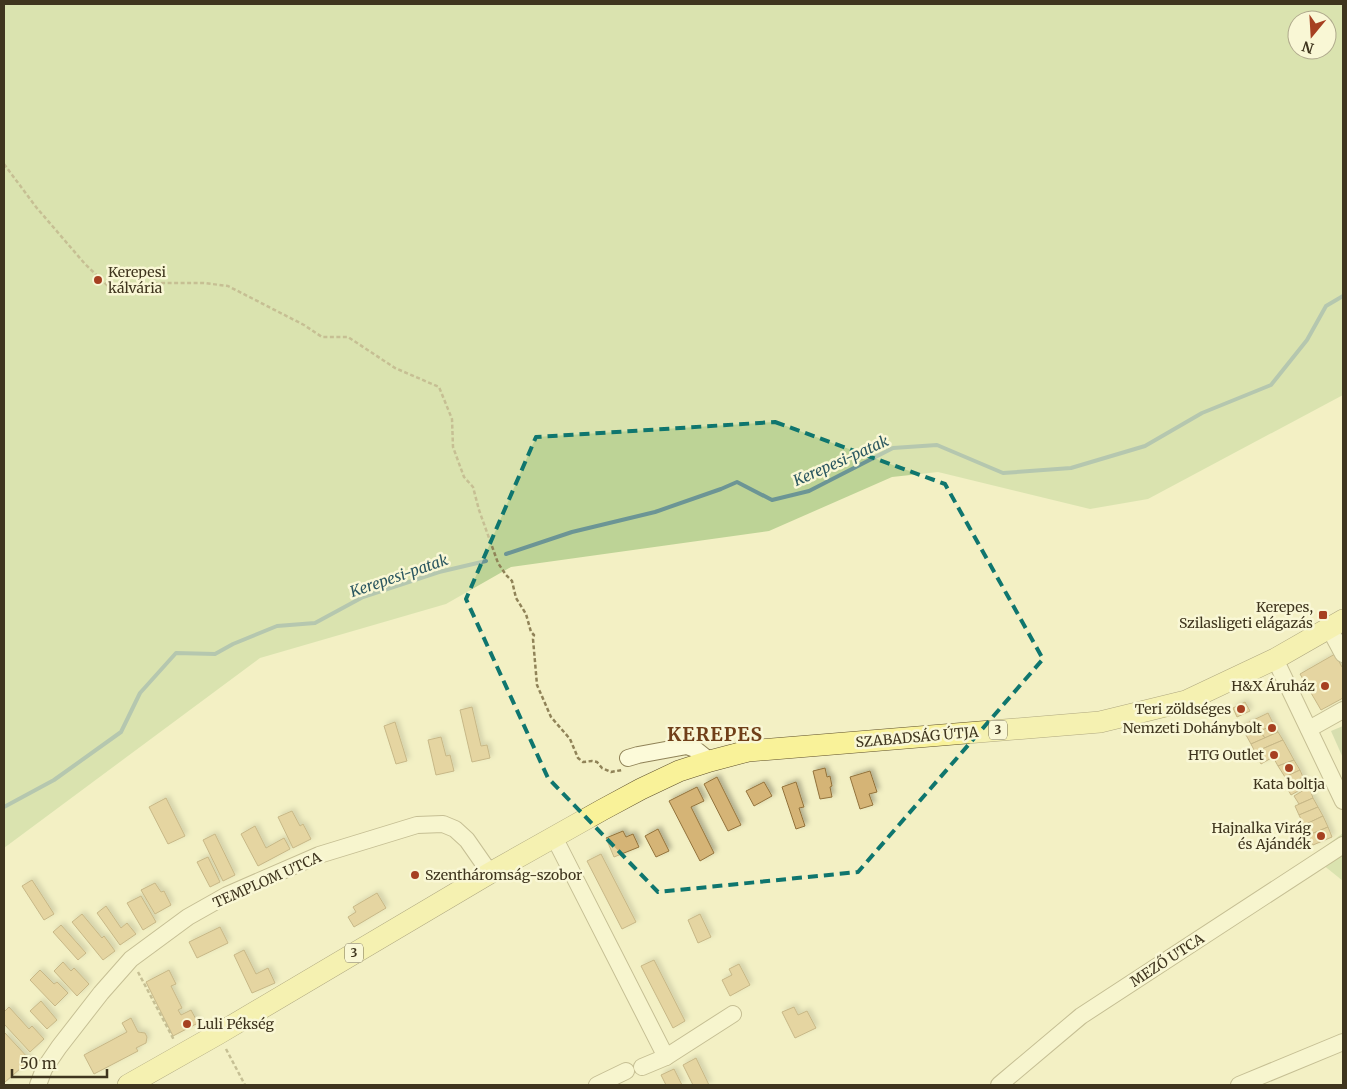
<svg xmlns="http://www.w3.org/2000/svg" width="1347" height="1089" font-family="Merriweather,serif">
<defs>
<filter id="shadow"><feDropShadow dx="3" dy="-3" stdDeviation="2.5" flood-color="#0004"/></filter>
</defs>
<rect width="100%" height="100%" fill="#f3f0c4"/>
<g fill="#bdd396" fill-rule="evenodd">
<path d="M 4,4 L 1343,4 L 1343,395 L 1148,499 L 1090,509 L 938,472 L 892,477 L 769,531 L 511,567 L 446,604 L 260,658 L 4,848 ZM 1297,20 L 1327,20 L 1327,50 L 1297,50 Z"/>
<path d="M 1343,833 L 1343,881 L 1312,856 Z"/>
</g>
<path fill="#b6c796" d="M 1343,726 L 1343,758 L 1331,731 Z"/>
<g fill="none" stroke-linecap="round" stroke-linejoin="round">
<g stroke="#6c9595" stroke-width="4">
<path d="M 506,554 L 572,532 L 655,512 L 721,489 L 737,482 L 772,500 L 809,491 L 893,448 L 937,445 L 1003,473 L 1071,468 L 1145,446 L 1202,413 L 1271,385 L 1307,340 L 1326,306 L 1343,296"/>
<path d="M 4,807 L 54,780 L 121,732 L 140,693 L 176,653 L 215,654 L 233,644 L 277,626 L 315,623 L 363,597 L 439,572 L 486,561"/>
</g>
</g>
<g fill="#d5b476" stroke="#92723b" filter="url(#shadow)">
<path d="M 1335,654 L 1342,667 L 1343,666 L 1343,698 L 1321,710 L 1300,674 Z"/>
<path d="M 1245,702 L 1250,711 L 1237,717 L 1233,708 Z"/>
<path d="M 472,707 L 481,746 L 487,745 L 490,758 L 472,762 L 460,710 Z"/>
<path d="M 1268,713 L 1274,725 L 1260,731 L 1265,738 L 1251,744 L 1241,726 Z"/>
<path d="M 395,722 L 407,761 L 396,764 L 384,726 Z"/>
<path d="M 1274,725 L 1278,732 L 1265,738 L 1260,731 Z"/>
<path d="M 1278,732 L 1283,740 L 1255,752 L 1251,744 Z"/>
<path d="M 441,737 L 446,756 L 450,755 L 454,771 L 436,775 L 428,740 Z"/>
<path d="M 1283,740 L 1294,760 L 1278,766 L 1273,757 L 1261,764 L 1255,752 Z"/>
<path d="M 1294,760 L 1300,770 L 1285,777 L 1278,766 Z"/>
<path d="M 825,768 L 827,777 L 830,776 L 832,786 L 830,787 L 832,797 L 820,799 L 813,771 Z"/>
<path d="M 1300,770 L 1303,777 L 1289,785 L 1285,777 Z"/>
<path d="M 870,771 L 877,792 L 869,794 L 873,805 L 860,809 L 850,777 Z"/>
<path d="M 717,777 L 741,825 L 728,831 L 704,784 Z"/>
<path d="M 1303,777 L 1307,786 L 1291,795 L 1286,786 Z"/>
<path d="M 764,782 L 772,796 L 754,806 L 746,791 Z"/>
<path d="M 796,782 L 804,807 L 799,808 L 805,826 L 796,829 L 782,787 Z"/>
<path d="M 697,787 L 704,801 L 691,807 L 714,853 L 700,861 L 669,801 Z"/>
<path d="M 1309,787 L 1313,798 L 1299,804 L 1294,796 Z"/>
<path d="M 166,798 L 185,836 L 168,844 L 149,807 Z"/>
<path d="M 1313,798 L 1318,807 L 1299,815 L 1295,806 Z"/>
<path d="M 1318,807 L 1323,816 L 1304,825 L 1299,815 Z"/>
<path d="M 292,811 L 300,826 L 303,824 L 311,839 L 293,848 L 278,817 Z"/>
<path d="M 1323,816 L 1328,827 L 1309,835 L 1304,825 Z"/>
<path d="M 255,826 L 266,848 L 284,838 L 290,849 L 258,866 L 241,834 Z"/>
<path d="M 1328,827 L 1332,837 L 1313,845 L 1309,835 Z"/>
<path d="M 658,829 L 669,851 L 656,857 L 645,836 Z"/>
<path d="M 623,831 L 626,837 L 633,834 L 639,847 L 614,857 L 606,838 Z"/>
<path d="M 215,834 L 235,875 L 223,881 L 203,840 Z"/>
<path d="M 601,854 L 636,922 L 622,929 L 587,861 Z"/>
<path d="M 208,857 L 220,882 L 210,887 L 197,862 Z"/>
<path d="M 32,880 L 54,914 L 44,920 L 22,886 Z"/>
<path d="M 155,883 L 161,892 L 164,891 L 171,905 L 155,914 L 141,890 Z"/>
<path d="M 377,893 L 386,908 L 354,927 L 348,917 L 356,912 L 353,907 Z"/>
<path d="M 141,896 L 156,922 L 143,930 L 127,903 Z"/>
<path d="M 106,906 L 121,928 L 127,923 L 136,934 L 120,945 L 97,913 Z"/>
<path d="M 82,914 L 102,938 L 104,936 L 115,951 L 103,960 L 72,922 Z"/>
<path d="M 700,914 L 711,937 L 698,943 L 688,920 Z"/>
<path d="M 61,925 L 86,953 L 78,960 L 53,932 Z"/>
<path d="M 220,927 L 228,943 L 197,958 L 189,942 Z"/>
<path d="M 244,950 L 256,974 L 268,968 L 275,983 L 252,993 L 234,955 Z"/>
<path d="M 654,960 L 685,1021 L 673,1028 L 641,966 Z"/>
<path d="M 63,962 L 71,971 L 74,968 L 89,984 L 77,996 L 54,971 Z"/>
<path d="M 739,964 L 750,985 L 730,996 L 722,980 L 732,975 L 729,969 Z"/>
<path d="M 40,970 L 54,984 L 57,982 L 68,993 L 55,1006 L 30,980 Z"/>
<path d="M 169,970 L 176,984 L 171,986 L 182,1008 L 178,1010 L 181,1015 L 191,1010 L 198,1023 L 173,1036 L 146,982 Z"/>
<path d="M 41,1001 L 57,1020 L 47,1029 L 30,1011 Z"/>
<path d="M 9,1007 L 29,1029 L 32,1026 L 44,1039 L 30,1052 L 4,1024 L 4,1012 Z"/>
<path d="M 794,1007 L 798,1015 L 807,1011 L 816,1028 L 795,1038 L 782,1012 Z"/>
<path d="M 131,1018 L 138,1032 L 145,1033 L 147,1037 L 146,1043 L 136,1048 L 138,1051 L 94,1074 L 84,1055 L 127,1032 L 122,1023 Z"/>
<path d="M 5,1033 L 30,1060 L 4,1083 L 4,1035 Z"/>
<path d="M 696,1058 L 709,1085 L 693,1085 L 683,1065 Z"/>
<path d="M 674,1069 L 682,1085 L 666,1085 L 661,1075 Z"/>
</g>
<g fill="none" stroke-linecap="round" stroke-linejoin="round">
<g stroke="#908358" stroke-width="18">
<g id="minor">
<path d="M 1329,628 L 1343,654"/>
<path d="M 1275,659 L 1343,801"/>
<path d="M 1309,729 L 1343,710"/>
<path d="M 628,758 L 638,755 L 687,746 L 695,749 L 710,761"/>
<path d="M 554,837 L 666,1057"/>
<path d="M 642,1067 L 666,1057 L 733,1014"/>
<path d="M 38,1085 L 44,1069 L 59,1047 L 101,993 L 131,959 L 188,917 L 227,895 L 319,855 L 417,825 L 443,824 L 455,829 L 467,840 L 490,873"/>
<path d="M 597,1085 L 626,1071"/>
<path d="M 999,1085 L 1081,1016 L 1343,845"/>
<path d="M 1239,1085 L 1343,1042"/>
</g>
</g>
<g stroke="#5e4f2c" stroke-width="22">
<path id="major" d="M 128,1085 L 218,1034 L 490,873 L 602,810 L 641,789 L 679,771 L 710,761 L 748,751 L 1100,722 L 1186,701 L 1275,659 L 1343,620"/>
</g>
<g stroke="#908358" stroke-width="2.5" stroke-dasharray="4 2.5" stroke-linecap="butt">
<path d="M 4,164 L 36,207 L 85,264 L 108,286 L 126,289 L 158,283 L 204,283 L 228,286 L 304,325 L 322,337 L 348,337 L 395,368 L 439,387 L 452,419 L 453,447 L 464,477 L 473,487 L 479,510 L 498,563 L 506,575 L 512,581 L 516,598 L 526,614 L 531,632 L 534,635 L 533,639 L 537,685 L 551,717 L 570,739 L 578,758 L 583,762 L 592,761 L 597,762 L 602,768 L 611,772 L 622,770"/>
<path d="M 138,972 L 174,1040"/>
<path d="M 226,1049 L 245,1085"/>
</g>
<use href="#minor" stroke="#fcfad9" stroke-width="16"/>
<use href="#major" stroke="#f9f299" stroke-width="21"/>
</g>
<path d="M0 0H1347V1089H0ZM 775,422 L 945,484 L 1043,659 L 858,872 L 658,892 L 548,778 L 466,599 L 536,437 Z" fill="#f3f0c4" fill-opacity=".55" fill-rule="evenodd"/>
<path fill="none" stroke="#0f766e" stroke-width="4" stroke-dasharray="10 6" stroke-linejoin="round" d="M 775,422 L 945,484 L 1043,659 L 858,872 L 658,892 L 548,778 L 466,599 L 536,437 Z"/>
<g fill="#a64021" stroke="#f9f7d5" stroke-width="2">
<circle cx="98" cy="280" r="5"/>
<rect x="1318" y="610" width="10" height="10" rx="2.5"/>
<circle cx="1325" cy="686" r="5"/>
<circle cx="1241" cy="709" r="5"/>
<circle cx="1272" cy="728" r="5"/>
<circle cx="1274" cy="755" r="5"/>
<circle cx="1289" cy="768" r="5"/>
<circle cx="1321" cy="836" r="5"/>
<circle cx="415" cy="875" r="5"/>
<circle cx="187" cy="1024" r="5"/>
</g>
<g text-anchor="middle" stroke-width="5" stroke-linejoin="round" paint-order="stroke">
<g fill="#f9f7d5" stroke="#776f55" stroke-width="1">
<rect x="989" y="720.5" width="18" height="19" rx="4"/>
<rect x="345" y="943.5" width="18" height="19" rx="4"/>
</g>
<g font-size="12" font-weight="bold" fill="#3f351e">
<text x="998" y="734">3</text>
<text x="354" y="957">3</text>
</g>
<g font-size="14" fill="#3f351e" stroke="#f9f7d5" text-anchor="end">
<text x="108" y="277" text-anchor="start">Kerepesi<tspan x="108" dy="16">kálvária</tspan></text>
<text x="1313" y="612">Kerepes,<tspan x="1313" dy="16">Szilasligeti elágazás</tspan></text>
<text x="1315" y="691">H&amp;X Áruház</text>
<text x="1231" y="714">Teri zöldséges</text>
<text x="1262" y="733">Nemzeti Dohánybolt</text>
<text x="1264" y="760">HTG Outlet</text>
<text x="1289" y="789" text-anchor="middle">Kata boltja</text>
<text x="1311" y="833">Hajnalka Virág<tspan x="1311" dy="16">és Ajándék</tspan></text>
<text x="425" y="880" text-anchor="start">Szentháromság-szobor</text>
<text x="197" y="1029" text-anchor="start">Luli Pékség</text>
</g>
<g font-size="14" fill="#3f351e" stroke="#f9f7d5">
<text transform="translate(917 737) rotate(-5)" y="5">SZABADSÁG ÚTJA</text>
<text transform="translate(267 880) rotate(-24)" y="5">TEMPLOM UTCA</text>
<text transform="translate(1167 960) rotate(-33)" y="5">MEZŐ UTCA</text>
</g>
<g font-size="15" font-style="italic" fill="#2b5760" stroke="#f9f7d5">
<text transform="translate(841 461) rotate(-24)" y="5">Kerepesi-patak</text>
<text transform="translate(399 576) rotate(-19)" y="5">Kerepesi-patak</text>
</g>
<g font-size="19" font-weight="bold" letter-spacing="1" fill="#703f18" stroke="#f9f7d5">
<text x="715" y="741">KEREPES</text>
</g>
</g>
<rect width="1347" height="1089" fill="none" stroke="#3f351e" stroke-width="10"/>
<g transform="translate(1312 35) rotate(198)"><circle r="24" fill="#f9f7d5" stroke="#afa98c"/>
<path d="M0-4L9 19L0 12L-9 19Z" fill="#a64021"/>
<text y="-8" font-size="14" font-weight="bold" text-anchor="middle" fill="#3f351e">N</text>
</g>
<path d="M12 1069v8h95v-8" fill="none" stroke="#3f351e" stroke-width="2.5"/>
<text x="20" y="1069" font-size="15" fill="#3f351e" stroke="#f9f7d5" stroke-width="4" paint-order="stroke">50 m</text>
</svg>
